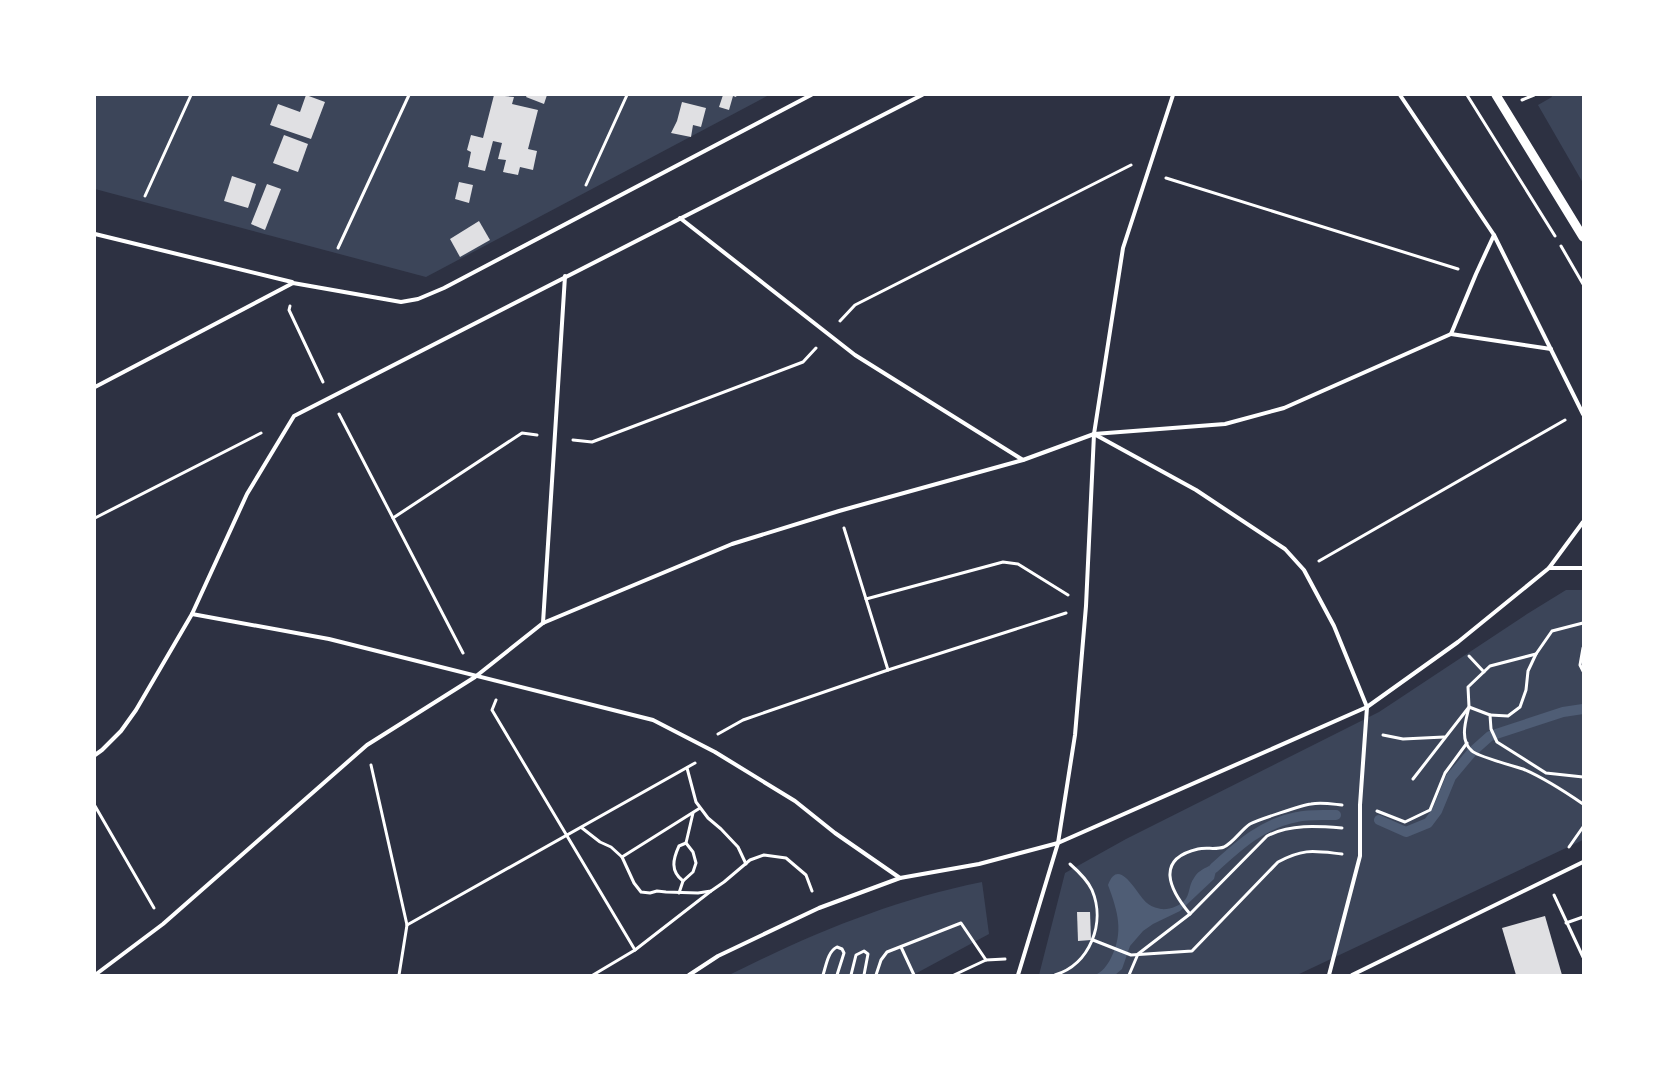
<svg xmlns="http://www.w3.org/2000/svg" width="1678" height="1070" font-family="Lato,sans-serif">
<rect width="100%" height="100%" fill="#2d3142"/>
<g fill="#3c4559">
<path d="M 95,95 L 769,95 L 426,277 L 95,189 Z"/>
<path d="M 1551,95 L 1583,95 L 1583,183 L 1538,105 L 1552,97 Z"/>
<path d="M 1566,590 L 1583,590 L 1583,840 L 1297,975 L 1039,975 L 1065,873 L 1126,839 L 1379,712 L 1527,614 Z"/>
<path d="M 982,882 L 989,934 L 913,975 L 729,975 C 811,934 892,900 982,882 Z"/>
</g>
<path fill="#4f5d75" d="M 1209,866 L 1214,868 L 1216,871 L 1214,879 L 1180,911 L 1153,924 L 1143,931 L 1130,946 L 1122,969 L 1115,975 L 1095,975 C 1102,972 1107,966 1111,958 C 1124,932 1118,912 1108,885 C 1119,855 1137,895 1147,903 C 1150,906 1156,908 1161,909 C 1169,910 1180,906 1185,900 C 1190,894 1189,884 1194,878 C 1197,872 1203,869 1209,866 Z"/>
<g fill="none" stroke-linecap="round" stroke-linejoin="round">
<g stroke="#4f5d75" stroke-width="10">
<path d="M 1379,820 L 1406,832 L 1428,823 L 1437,811 L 1451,777 L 1472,752 L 1490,736 L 1563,712 L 1583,709"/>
<path d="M 1214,868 C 1238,846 1263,823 1297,817 C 1309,814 1323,815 1336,815"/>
</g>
</g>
<g fill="#e0e0e3">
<path d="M 306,95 L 325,102 L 311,139 L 270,125 L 278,104 L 300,112 Z"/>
<path d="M 494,95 L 514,97 L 512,104 L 538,110 L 528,149 L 537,151 L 533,170 L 520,167 L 518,175 L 503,172 L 506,160 L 498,159 L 502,143 L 493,141 L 485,171 L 468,167 L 471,152 L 467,150 L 471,135 L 483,138 Z"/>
<path d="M 527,95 L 547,95 L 544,104 L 526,97 Z"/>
<path d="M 723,95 L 737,95 L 736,97 L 733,96 L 729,110 L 719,107 Z"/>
<path d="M 682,102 L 706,108 L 701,127 L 693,125 L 691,137 L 671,133 L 677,121 Z"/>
<path d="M 284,135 L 308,144 L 298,172 L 273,163 Z"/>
<path d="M 232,176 L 256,184 L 248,208 L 224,201 Z"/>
<path d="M 459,182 L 473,185 L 469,203 L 455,199 Z"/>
<path d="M 267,184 L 281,189 L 265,230 L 251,224 Z"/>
<path d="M 479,221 L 490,240 L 460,257 L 450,239 Z"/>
<path d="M 1077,912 L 1090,912 L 1091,940 L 1078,941 Z"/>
<path d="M 1545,916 L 1562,975 L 1516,975 L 1502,928 Z"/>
</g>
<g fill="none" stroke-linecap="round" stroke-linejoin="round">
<g stroke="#fff" stroke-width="3">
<path d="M 1467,95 L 1555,236"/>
<path d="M 1522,100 L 1534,95"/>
<path d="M 1166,178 L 1458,269"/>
<path d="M 586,185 L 627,95"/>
<path d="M 145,196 L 191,95"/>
<path d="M 1561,246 L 1583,284"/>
<path d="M 338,248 L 409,95"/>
<path d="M 290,306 L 289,310 L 323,382"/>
<path d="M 840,321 L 855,305 L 1131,165"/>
<path d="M 339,414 L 463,653"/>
<path d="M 573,440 L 592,442 L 803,362 L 816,348"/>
<path d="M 95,518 L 261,433"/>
<path d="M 393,518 L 522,433 L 537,435"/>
<path d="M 844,528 L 888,670 L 1066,613"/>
<path d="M 1319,561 L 1565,420"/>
<path d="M 866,599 L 1003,562 L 1018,564 L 1068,595"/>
<path d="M 1583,648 L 1580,665 L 1583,671"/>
<path d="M 1469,656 L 1484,672"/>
<path d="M 496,700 L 492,710 L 635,950 L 593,975"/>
<path d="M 1490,715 L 1508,716 L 1520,707 L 1526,690 L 1528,671 L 1536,654 L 1552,631 L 1583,623"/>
<path d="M 718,734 L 743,720 L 888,670"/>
<path d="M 1383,735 L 1403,739 L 1444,737"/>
<path d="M 371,765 L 407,925 L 399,975"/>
<path d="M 687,768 L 696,802 L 708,818 L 721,829 L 738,847 L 746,864"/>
<path d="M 1583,777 L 1546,773 L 1497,742 L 1491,729 L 1490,715 L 1469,707 C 1466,720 1459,740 1472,751 C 1477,756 1513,766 1523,769 C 1544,778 1564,791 1583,804"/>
<path d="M 1413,779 L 1469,707 L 1468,687 L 1490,666 L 1536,654"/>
<path d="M 95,806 L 154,908"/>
<path d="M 1377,811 L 1405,822 L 1430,810 L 1445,773 L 1467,743"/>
<path d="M 582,828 L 600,842 L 611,847 L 622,857 L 634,883 L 641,892 L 650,893 L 657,891 L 666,892 L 698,893 L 711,891 L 724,882 L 750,860 L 764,855 L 786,858 L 806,875 L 812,891"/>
<path d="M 1569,847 L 1583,827"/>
<path d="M 622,857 L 700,808"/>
<path d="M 683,881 C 670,871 673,859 679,846 L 686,843"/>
<path d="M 679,893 L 683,881 L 693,872 L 696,863 L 693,852 L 686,843 L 693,813"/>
<path d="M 1554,895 L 1583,957"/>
<path d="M 1190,914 L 1267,836 C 1290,824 1317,826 1342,828"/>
<path d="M 1566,923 L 1583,917"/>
<path d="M 407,925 L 695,763"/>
<path d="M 1093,940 L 1131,955 L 1192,951 L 1278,862 C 1304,848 1314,851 1342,854"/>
<path d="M 901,947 L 914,975"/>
<path d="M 635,950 L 711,891"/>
<path d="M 823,975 C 826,966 828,951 837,947 L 842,949 L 844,953 L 837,975"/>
<path d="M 851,975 L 856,955 L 864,951 L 868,954 L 864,975"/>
<path d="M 876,975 L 881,960 L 887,952 L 961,923 L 986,960"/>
<path d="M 954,975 L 986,960 L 1005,959"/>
<path d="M 1055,975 C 1090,964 1106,923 1092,890 C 1087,879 1078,871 1070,864"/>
<path d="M 1129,975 L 1138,954 L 1190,914 C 1169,889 1155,859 1198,849 C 1206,847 1216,850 1224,847 C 1234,842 1241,830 1250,824 C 1257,820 1303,805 1311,804 C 1321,802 1332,804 1342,805"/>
</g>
<g stroke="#fff" stroke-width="4">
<path d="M 1173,95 L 1123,248 L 1094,434 L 1196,490 L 1285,549 L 1304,570 L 1334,626 L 1367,707 L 1360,805 L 1360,856 L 1329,975"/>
<path d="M 1400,95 L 1494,235 L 1583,414"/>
<path d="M 680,218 L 855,355 L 1023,460"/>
<path d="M 95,234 L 292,282"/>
<path d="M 1451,334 L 1551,349"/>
<path d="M 95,387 L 293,283 L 401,302 L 418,299 L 444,288 L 811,95"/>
<path d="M 1583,522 L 1549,568 L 1583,568"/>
<path d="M 192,614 L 329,639 L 653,720 L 715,752 L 795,801 L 835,833 L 900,878"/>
<path d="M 543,623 L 565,276"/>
<path d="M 95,755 L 102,750 L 121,731 L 136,710 L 192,614 L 247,494 L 294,416 L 922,95"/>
<path d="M 95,975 L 163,924 L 367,745 L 475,677 L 543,623 L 732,544 L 839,511 L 1023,460 L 1094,434 L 1225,424 L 1284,408 L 1451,334 L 1476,274 L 1494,235"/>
<path d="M 689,975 L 718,956 L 819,908 L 900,878 L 979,864 L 1058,843 L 1367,707 L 1458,642 L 1549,568"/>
<path d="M 1018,975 L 1058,843 L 1075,735 L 1086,606 L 1094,434"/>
<path d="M 1352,975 L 1583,862"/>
</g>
<path stroke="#fff" stroke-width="9" d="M 1496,95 L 1583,237"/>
</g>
<rect width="1678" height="1070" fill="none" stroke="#ffffff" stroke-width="192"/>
</svg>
